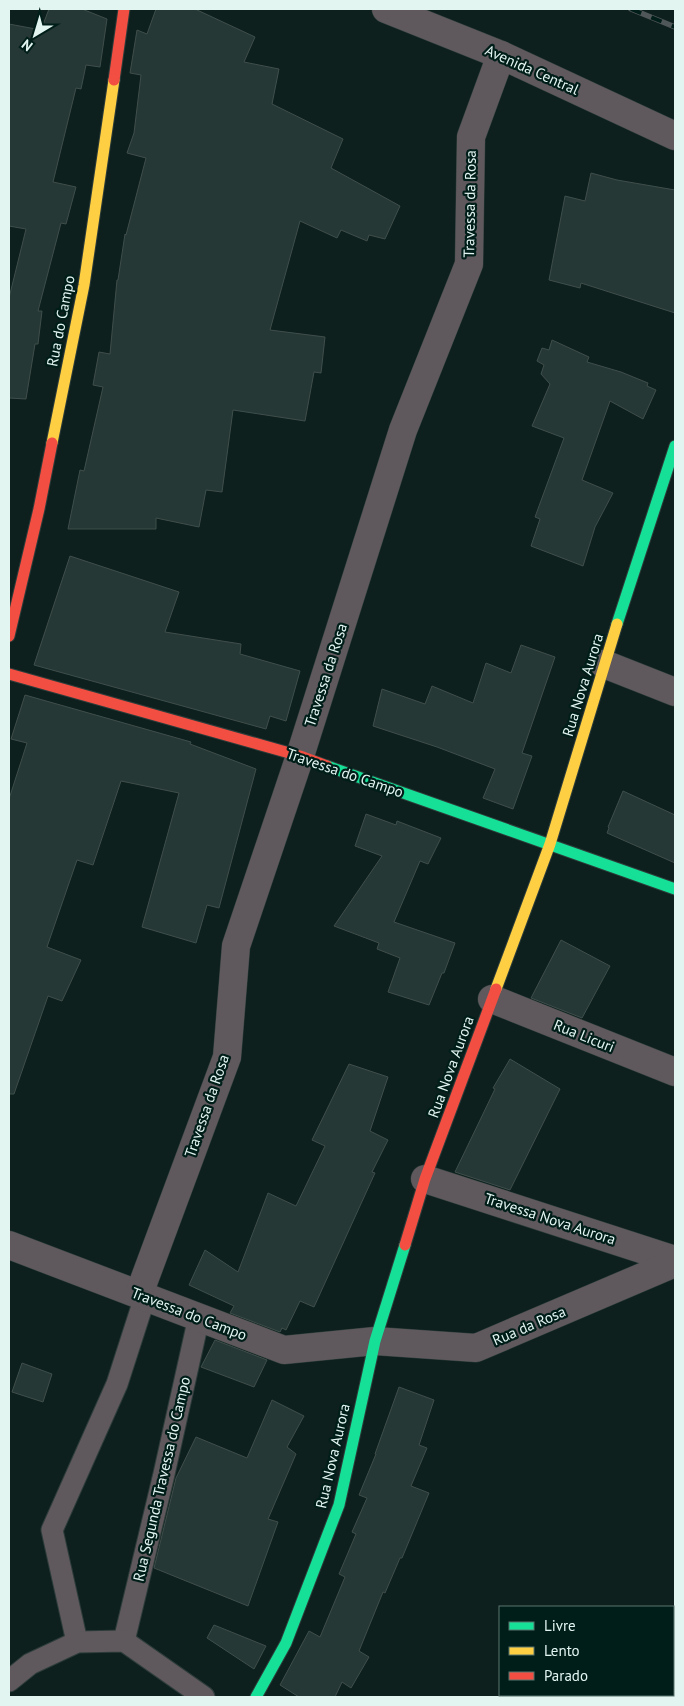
<svg xmlns="http://www.w3.org/2000/svg" width="684" height="1706" font-family="'PT Sans',sans-serif">
<rect width="100%" height="100%" fill="#0d201d"/>
<g fill="#263835" stroke="#3f4e4b">
<path d="M 49,9 L 82,9 L 107,19 L 100,67 L 86,65 L 81,89 L 76,88 L 53,182 L 76,187 L 66,224 L 61,223 L 38,311 L 42,311 L 38,344 L 35,344 L 26,399 L 9,398 L 9,298 L 26,229 L 9,226 L 9,24 L 41,30 Z"/>
<path d="M 156,9 L 195,9 L 255,37 L 244,62 L 279,69 L 272,104 L 343,139 L 331,168 L 400,206 L 385,239 L 369,235 L 367,241 L 341,230 L 337,238 L 300,221 L 270,330 L 325,337 L 321,373 L 314,372 L 305,421 L 233,410 L 222,492 L 206,490 L 199,527 L 156,518 L 156,529 L 68,529 L 80,470 L 84,471 L 103,387 L 93,385 L 99,352 L 110,354 L 117,280 L 118,280 L 125,234 L 126,235 L 146,158 L 127,153 L 134,133 L 141,75 L 130,73 L 137,30 L 147,34 Z"/>
<path d="M 591,173 L 617,180 L 675,190 L 675,313 L 581,283 L 580,288 L 549,280 L 565,196 L 585,201 Z"/>
<path d="M 552,340 L 589,357 L 587,362 L 621,372 L 648,383 L 647,386 L 656,390 L 643,419 L 610,401 L 582,480 L 613,493 L 595,527 L 583,566 L 531,546 L 540,519 L 535,517 L 564,438 L 532,426 L 550,384 L 541,374 L 544,365 L 537,361 L 542,348 L 549,350 Z"/>
<path d="M 70,556 L 179,592 L 165,632 L 241,644 L 240,654 L 300,671 L 286,721 L 270,716 L 266,729 L 34,665 Z"/>
<path d="M 521,645 L 555,657 L 522,753 L 532,756 L 513,809 L 483,798 L 495,769 L 437,747 L 373,726 L 382,689 L 425,704 L 432,686 L 473,703 L 486,663 L 511,673 Z"/>
<path d="M 25,695 L 191,742 L 190,744 L 256,769 L 219,908 L 207,905 L 196,943 L 142,927 L 179,793 L 121,781 L 93,865 L 77,860 L 47,947 L 81,960 L 62,1001 L 48,996 L 14,1094 L 9,1094 L 9,799 L 27,743 L 11,739 Z"/>
<path d="M 623,791 L 675,815 L 675,863 L 607,833 L 609,828 L 608,827 Z"/>
<path d="M 366,814 L 396,825 L 397,821 L 441,838 L 428,864 L 420,861 L 394,922 L 455,943 L 444,973 L 442,973 L 429,1005 L 388,992 L 400,958 L 377,949 L 379,943 L 334,926 L 382,856 L 355,846 Z"/>
<path d="M 561,940 L 610,966 L 582,1018 L 531,998 Z"/>
<path d="M 510,1059 L 560,1089 L 510,1190 L 455,1172 L 495,1089 L 493,1088 Z"/>
<path d="M 349,1064 L 388,1077 L 370,1131 L 388,1140 L 372,1172 L 375,1173 L 314,1307 L 300,1301 L 286,1330 L 282,1328 L 280,1332 L 230,1313 L 234,1306 L 189,1285 L 205,1250 L 238,1272 L 268,1193 L 296,1206 L 325,1146 L 312,1140 Z"/>
<path d="M 215,1340 L 267,1360 L 254,1387 L 201,1367 Z"/>
<path d="M 22,1363 L 52,1374 L 43,1402 L 12,1392 Z"/>
<path d="M 399,1387 L 434,1400 L 419,1445 L 427,1448 L 411,1486 L 429,1493 L 402,1558 L 400,1558 L 385,1593 L 383,1592 L 359,1651 L 369,1657 L 351,1688 L 342,1682 L 335,1697 L 299,1697 L 280,1685 L 309,1631 L 320,1637 L 345,1577 L 339,1574 L 356,1534 L 352,1532 L 367,1498 L 359,1495 L 376,1454 L 375,1454 Z"/>
<path d="M 272,1400 L 304,1416 L 287,1447 L 296,1454 L 268,1519 L 278,1522 L 248,1606 L 154,1568 L 176,1478 L 196,1437 L 247,1458 Z"/>
<path d="M 214,1625 L 266,1646 L 254,1669 L 207,1638 Z"/>
</g>
<g fill="none" stroke-linecap="round" stroke-linejoin="round">
<g stroke="#2d3c3a" stroke-width="23">
<g id="lane">
<path d="M 124,1641 L 164,1474 L 199,1317"/>
<path d="M 77,1642 L 52,1530 L 117,1384 L 145,1297"/>
<path d="M 9,1681 L 30,1664 L 77,1642 L 124,1641 L 204,1697"/>
</g>
</g>
<g stroke="#2d3c3a" stroke-width="29">
<g id="street">
<path d="M 386,9 L 501,55 L 675,136"/>
<path d="M 604,664 L 675,692"/>
<path d="M 492,999 L 675,1072"/>
<path d="M 425,1179 L 675,1260"/>
<path d="M 9,1245 L 284,1350 L 375,1341 L 476,1348 L 675,1263"/>
<path d="M 139,1294 L 227,1057 L 236,946 L 300,756 L 403,430 L 469,264 L 471,137 L 501,55"/>
</g>
</g>
<g stroke="#2d3c3a" stroke-width="13">
<g id="fast">
<path d="M 617,624 L 675,446"/>
<path d="M 327,766 L 675,889"/>
<path d="M 256,1697 L 286,1643 L 339,1505 L 375,1341 L 405,1245"/>
</g>
</g>
<g stroke="#2d3c3a" stroke-width="13">
<g id="slow">
<path d="M 52,443 L 84,285 L 114,80"/>
<path d="M 496,989 L 550,844 L 617,624"/>
</g>
</g>
<g stroke="#2d3c3a" stroke-width="13">
<g id="jam">
<path d="M 114,80 L 124,9"/>
<path d="M 9,636 L 39,509 L 52,443"/>
<path d="M 9,674 L 300,756 L 327,766"/>
<path d="M 405,1245 L 425,1179 L 496,989"/>
</g>
</g>
<use href="#lane" stroke="#5f595d" stroke-width="21"/>
<use href="#street" stroke="#5f595d" stroke-width="28"/>
<use href="#fast" stroke="#16e098" stroke-width="11"/>
<use href="#slow" stroke="#ffcf43" stroke-width="11"/>
<use href="#jam" stroke="#f24e42" stroke-width="11"/>
<g stroke="#505758" stroke-width="5.5">
<path id="rail" d="M 631,9 L 675,27"/>
</g>
<use href="#rail" stroke="#001e19" stroke-width="4" stroke-dasharray="11" stroke-linecap="butt"/>
</g>
<g text-anchor="middle" stroke-width="4.5" stroke-linejoin="round" paint-order="stroke">
<g font-size="15" fill="#e2f5f1" stroke="#001e19">
<text transform="translate(532 70) rotate(24)" y="5">Avenida Central</text>
<text transform="translate(470 204) rotate(-89)" y="5">Travessa da Rosa</text>
<text transform="translate(61 321) rotate(-79)" y="5">Rua do Campo</text>
<text transform="translate(326 675) rotate(-72)" y="5">Travessa da Rosa</text>
<text transform="translate(583 685) rotate(-73)" y="5">Rua Nova Aurora</text>
<text transform="translate(345 773) rotate(19)" y="5">Travessa do Campo</text>
<text transform="translate(584 1036) rotate(22)" y="5">Rua Licuri</text>
<text transform="translate(451 1067) rotate(-70)" y="5">Rua Nova Aurora</text>
<text transform="translate(207 1106) rotate(-71)" y="5">Travessa da Rosa</text>
<text transform="translate(550 1219) rotate(18)" y="5">Travessa Nova Aurora</text>
<text transform="translate(189 1314) rotate(21)" y="5">Travessa do Campo</text>
<text transform="translate(529 1326) rotate(-23)" y="5">Rua da Rosa</text>
<text transform="translate(333 1456) rotate(-77)" y="5">Rua Nova Aurora</text>
<text transform="translate(162 1479) rotate(-77)" y="5">Rua Segunda Travessa do Campo</text>
</g>
</g>
<rect width="684" height="1706" fill="none" stroke="#e2f5f1" stroke-width="20"/>
<rect x="499" y="1606" width="175" height="90" fill="#001e19" stroke="#5a746f"/>
<rect x="509" y="1622" width="25" height="8" fill="#16e098" stroke="#5a746f"/>
<text x="544" y="1631" font-size="15" fill="#e2f5f1">Livre</text>
<rect x="509" y="1647" width="25" height="8" fill="#ffcf43" stroke="#5a746f"/>
<text x="544" y="1656" font-size="15" fill="#e2f5f1">Lento</text>
<rect x="509" y="1672" width="25" height="8" fill="#f24e42" stroke="#5a746f"/>
<text x="544" y="1681" font-size="15" fill="#e2f5f1">Parado</text>
<g transform="translate(35 35) rotate(218)" stroke="#001e19" stroke-width="4" paint-order="stroke">
<path d="M0-4L9 19L0 12L-9 19Z" fill="#e2f5f1"/>
<text y="-8" font-size="14" font-weight="bold" text-anchor="middle" fill="#e2f5f1">N</text>
</g>
</svg>
